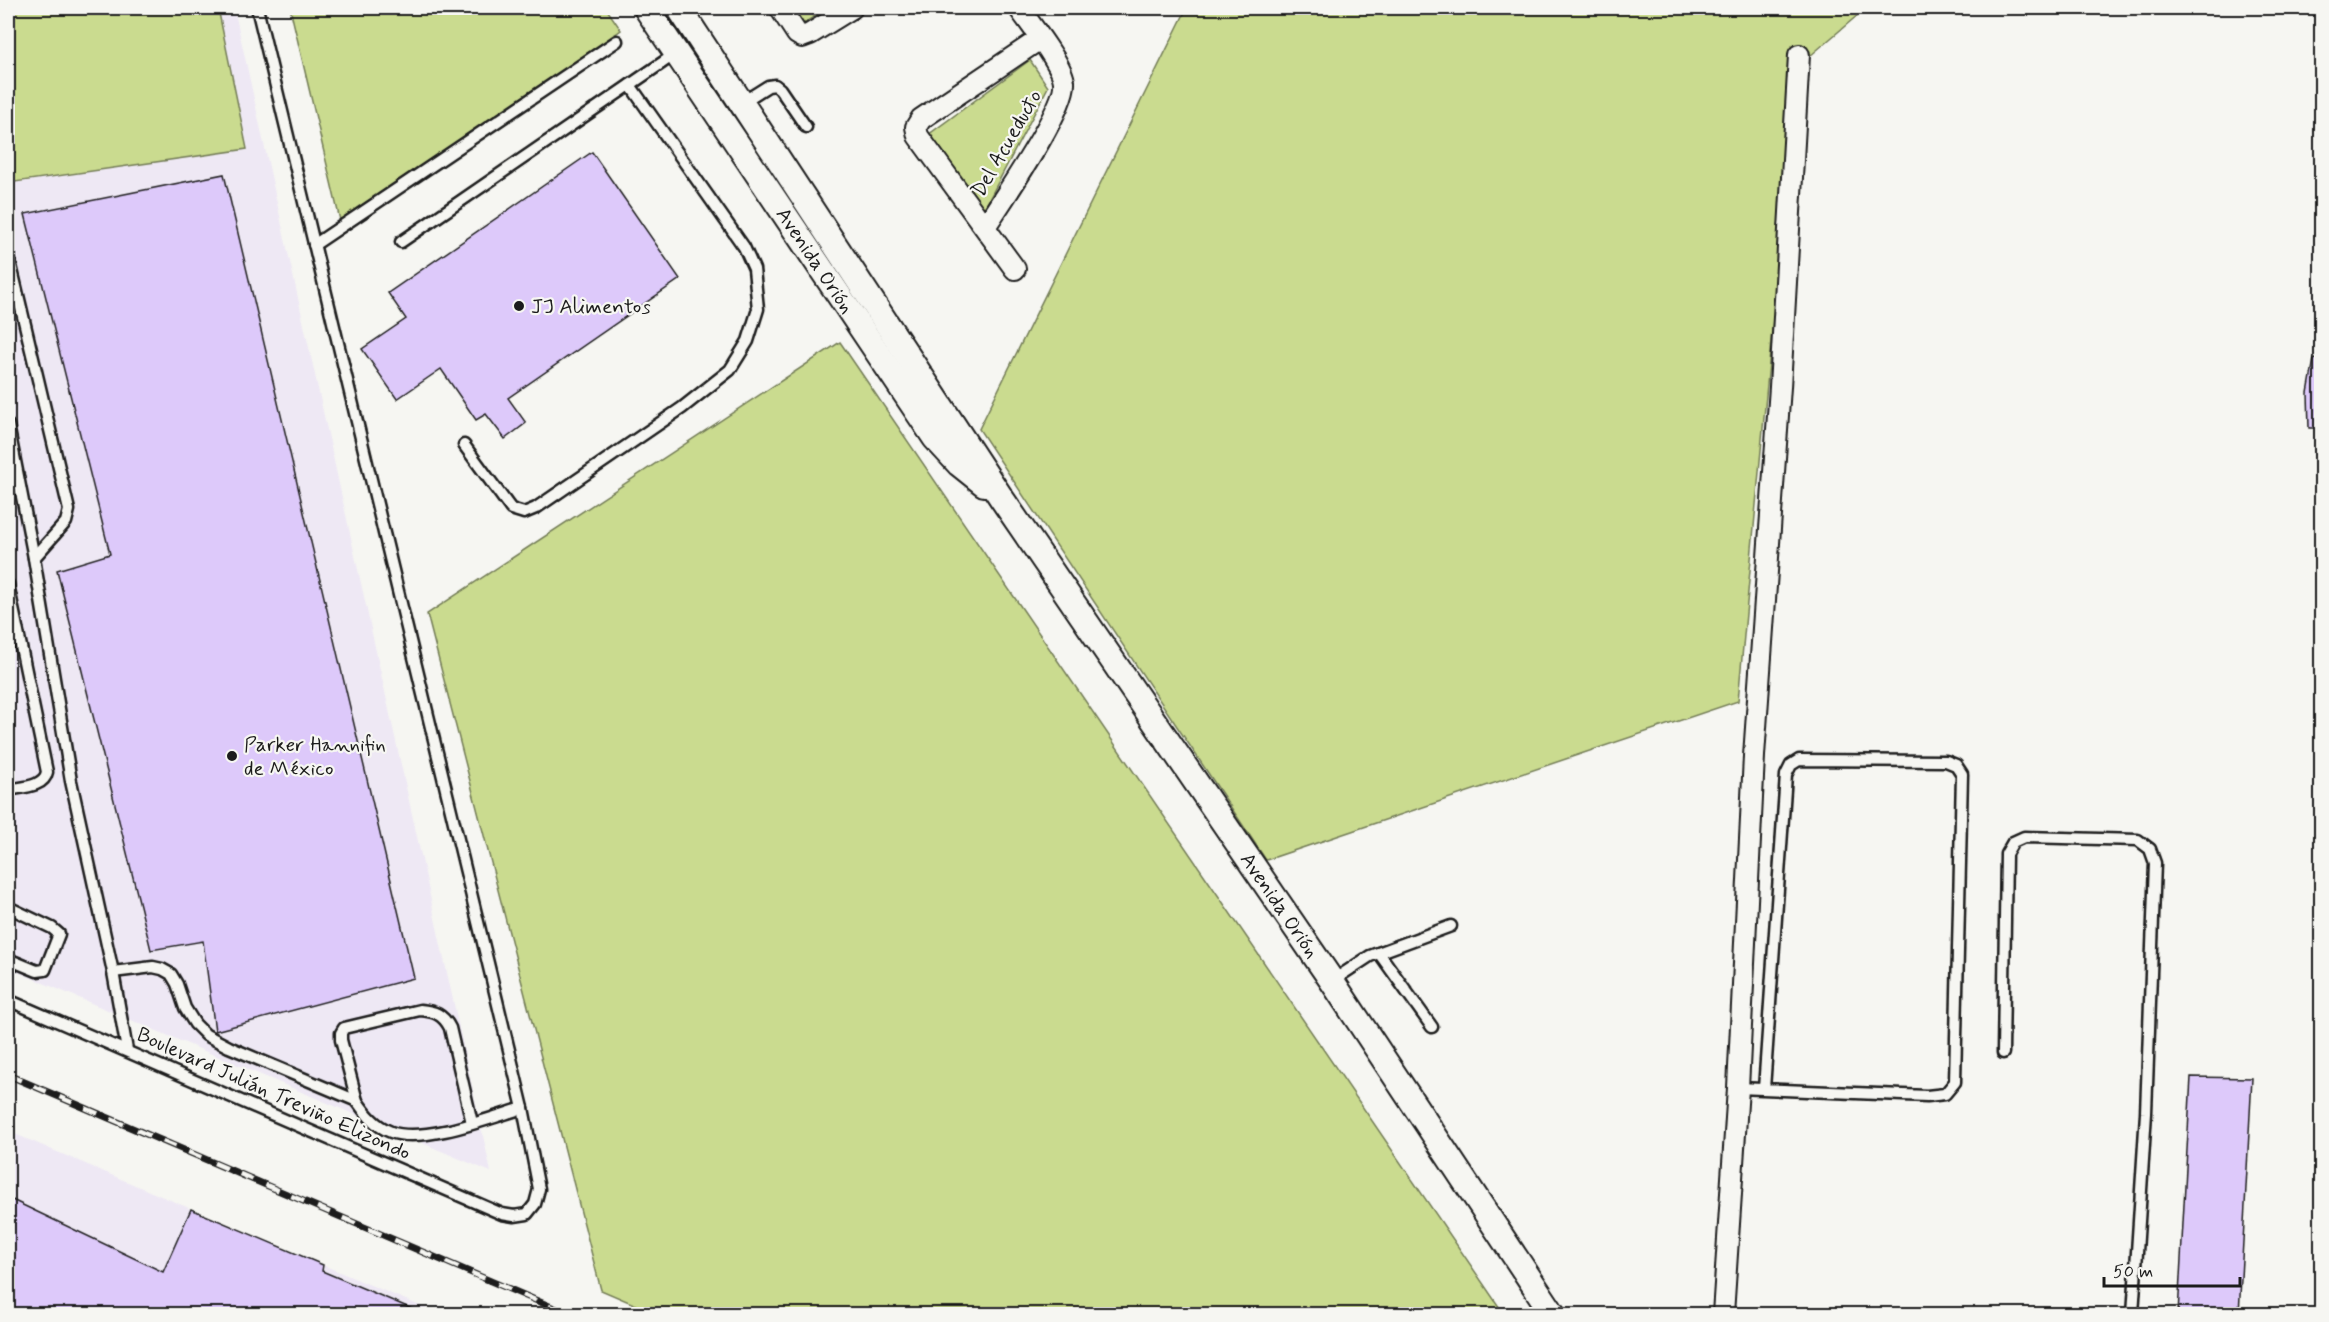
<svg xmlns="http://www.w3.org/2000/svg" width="2329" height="1322" font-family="Mynerve,sans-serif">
<rect width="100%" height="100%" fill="#f6f6f2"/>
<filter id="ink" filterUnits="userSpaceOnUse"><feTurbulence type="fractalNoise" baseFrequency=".0167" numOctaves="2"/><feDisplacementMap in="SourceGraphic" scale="12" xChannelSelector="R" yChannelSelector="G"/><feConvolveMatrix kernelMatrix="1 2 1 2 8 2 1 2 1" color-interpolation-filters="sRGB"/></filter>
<g filter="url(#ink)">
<g fill="#eee8f4">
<path d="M 8,8 L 234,8 L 491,1172 L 8,968 Z"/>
<path d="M 8,1131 L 323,1265 L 439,1314 L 8,1314 Z"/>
</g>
<g fill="#cadb8f" stroke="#737c56" stroke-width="1.5">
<path d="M 8,8 L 218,8 L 247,149 L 8,183 Z"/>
<path d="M 290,8 L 606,8 L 621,30 L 343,233 Z"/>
<path d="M 789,8 L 828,8 L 801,25 Z"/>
<path d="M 1187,8 L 1866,8 L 1796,68 L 1738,701 L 1266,860 L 979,429 Z"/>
<path d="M 1030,60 L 1048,87 L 984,209 L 928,135 Z"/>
<path d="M 840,342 L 1504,1314 L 657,1314 L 601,1290 L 427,614 Z"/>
</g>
<g fill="#ddc9fa" stroke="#1c1c1c" stroke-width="1.5">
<path d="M 592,152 L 680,279 L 508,398 L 526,423 L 505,439 L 486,414 L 476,420 L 441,369 L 397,399 L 362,349 L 406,319 L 388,293 Z"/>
<path d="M 224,174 L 414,978 L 215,1031 L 203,941 L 151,950 L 57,570 L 110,554 L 25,214 Z"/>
<path d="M 2314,359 L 2322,360 L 2322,428 L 2309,428 L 2308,393 Z"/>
<path d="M 2191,1077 L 2252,1078 L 2239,1314 L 2178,1314 Z"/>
<path d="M 8,1198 L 163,1272 L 191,1209 L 323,1265 L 322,1271 L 424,1314 L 8,1314 Z"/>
</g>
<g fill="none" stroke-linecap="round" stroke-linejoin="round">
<g stroke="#1c1c1c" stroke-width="15">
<g id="service">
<path d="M 741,103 L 768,86 L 775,85 L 780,89 L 806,127"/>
<path d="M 401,242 L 675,54"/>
<path d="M 314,245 L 617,41"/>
<path d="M 8,253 L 69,510 L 66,522 L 34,558"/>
<path d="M 8,425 L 34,558 L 71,781 L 113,972 L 127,1050"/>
<path d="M 464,445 L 511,509 L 524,513 L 536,508 L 682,408 L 730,370 L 748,341 L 758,309 L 754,269 L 744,247 L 630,85"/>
<path d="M 8,584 L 47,772 C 44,788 20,787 8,790"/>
<path d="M 8,907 L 52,928 L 59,934 L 45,970 L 37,971 L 8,959"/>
<path d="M 1379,953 L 1432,1027"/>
<path d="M 113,972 L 153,967 L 162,969 L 171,974 L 177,984 L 185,1008 L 195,1024 L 206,1035 L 229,1047 L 357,1101 C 366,1114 375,1126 391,1132 C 423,1144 490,1118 523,1108"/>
<path d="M 1332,981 L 1370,956 L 1451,926"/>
<path d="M 8,1000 L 502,1214 L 514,1216 L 527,1214 L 535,1204 L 539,1189 L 523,1108 L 258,12"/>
<path d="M 2003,1053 L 2006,854 L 2013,842 L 2024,837 L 2138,840 L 2150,849 L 2155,863 L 2146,1113 L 2133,1314"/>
<path d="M 1738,1088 L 1927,1096 L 1945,1094 L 1955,1082 L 1962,774 L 1956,765 L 1946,761 L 1799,760 L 1791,765 L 1786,775 L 1764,1089"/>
<path d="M 357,1101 L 341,1040 L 341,1033 L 344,1028 L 420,1010 C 434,1011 443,1014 450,1028 L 472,1123"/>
</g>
</g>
<g stroke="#1c1c1c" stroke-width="24">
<g id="minor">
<path d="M 780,8 L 797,34 L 802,37 L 810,34 L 852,8"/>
<path d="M 985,227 C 1001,202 1067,107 1064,82 C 1063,65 1030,24 1019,8"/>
<path d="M 1015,269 L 918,136 L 916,127 L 921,119 L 1040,39"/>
<path d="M 1723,1314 L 1738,1088 L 1754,756 L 1780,387 L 1799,55"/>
</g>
</g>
<g stroke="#1c1c1c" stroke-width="28">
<g id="tertiary">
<path id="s1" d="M 646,8 L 935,438 L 959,464 L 984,484"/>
<path id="s2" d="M 679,8 L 1002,499 L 1332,981 L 1553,1314"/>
</g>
</g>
<use href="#service" stroke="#f6f6f2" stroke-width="10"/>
<use href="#minor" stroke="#f6f6f2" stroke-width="20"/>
<use href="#tertiary" stroke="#f6f6f2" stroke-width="24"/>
<g stroke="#1c1c1c" stroke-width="7">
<path id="rail" d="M 8,1075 L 568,1314"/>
</g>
<use href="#rail" stroke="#f6f6f2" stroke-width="4.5" stroke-dasharray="14" stroke-linecap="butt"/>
</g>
</g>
<g fill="#1c1c1c" stroke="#f6f6f2" stroke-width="2">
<circle cx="519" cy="306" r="6"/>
<circle cx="232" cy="756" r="6"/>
</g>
<g text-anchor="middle" stroke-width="4.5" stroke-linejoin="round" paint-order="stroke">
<g font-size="21" fill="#1c1c1c" stroke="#f6f6f2">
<text transform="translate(1006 143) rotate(-60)" y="7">Del Acueducto</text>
<text dy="7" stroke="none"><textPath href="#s1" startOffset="304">Avenida Orión</textPath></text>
<text dy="7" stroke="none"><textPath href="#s2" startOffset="1080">Avenida Orión</textPath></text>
<text transform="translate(274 1093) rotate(24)" y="7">Boulevard Julián Treviño Elizondo</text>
</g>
<g font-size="21" fill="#1c1c1c" stroke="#f6f6f2" text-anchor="start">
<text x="531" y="313">JJ Alimentos</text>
<text x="244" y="751">Parker Hannifin<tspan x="244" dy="24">de México</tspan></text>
</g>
</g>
<rect width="2329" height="1322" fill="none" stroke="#f6f6f2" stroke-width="30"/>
<rect x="15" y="15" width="2299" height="1292" fill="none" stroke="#1c1c1c" stroke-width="2" filter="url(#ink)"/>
<path d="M2104 1277v9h136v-9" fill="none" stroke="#1c1c1c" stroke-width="3"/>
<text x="2113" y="1277" font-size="18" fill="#1c1c1c" stroke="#f6f6f2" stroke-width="4.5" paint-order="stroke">50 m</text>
</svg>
